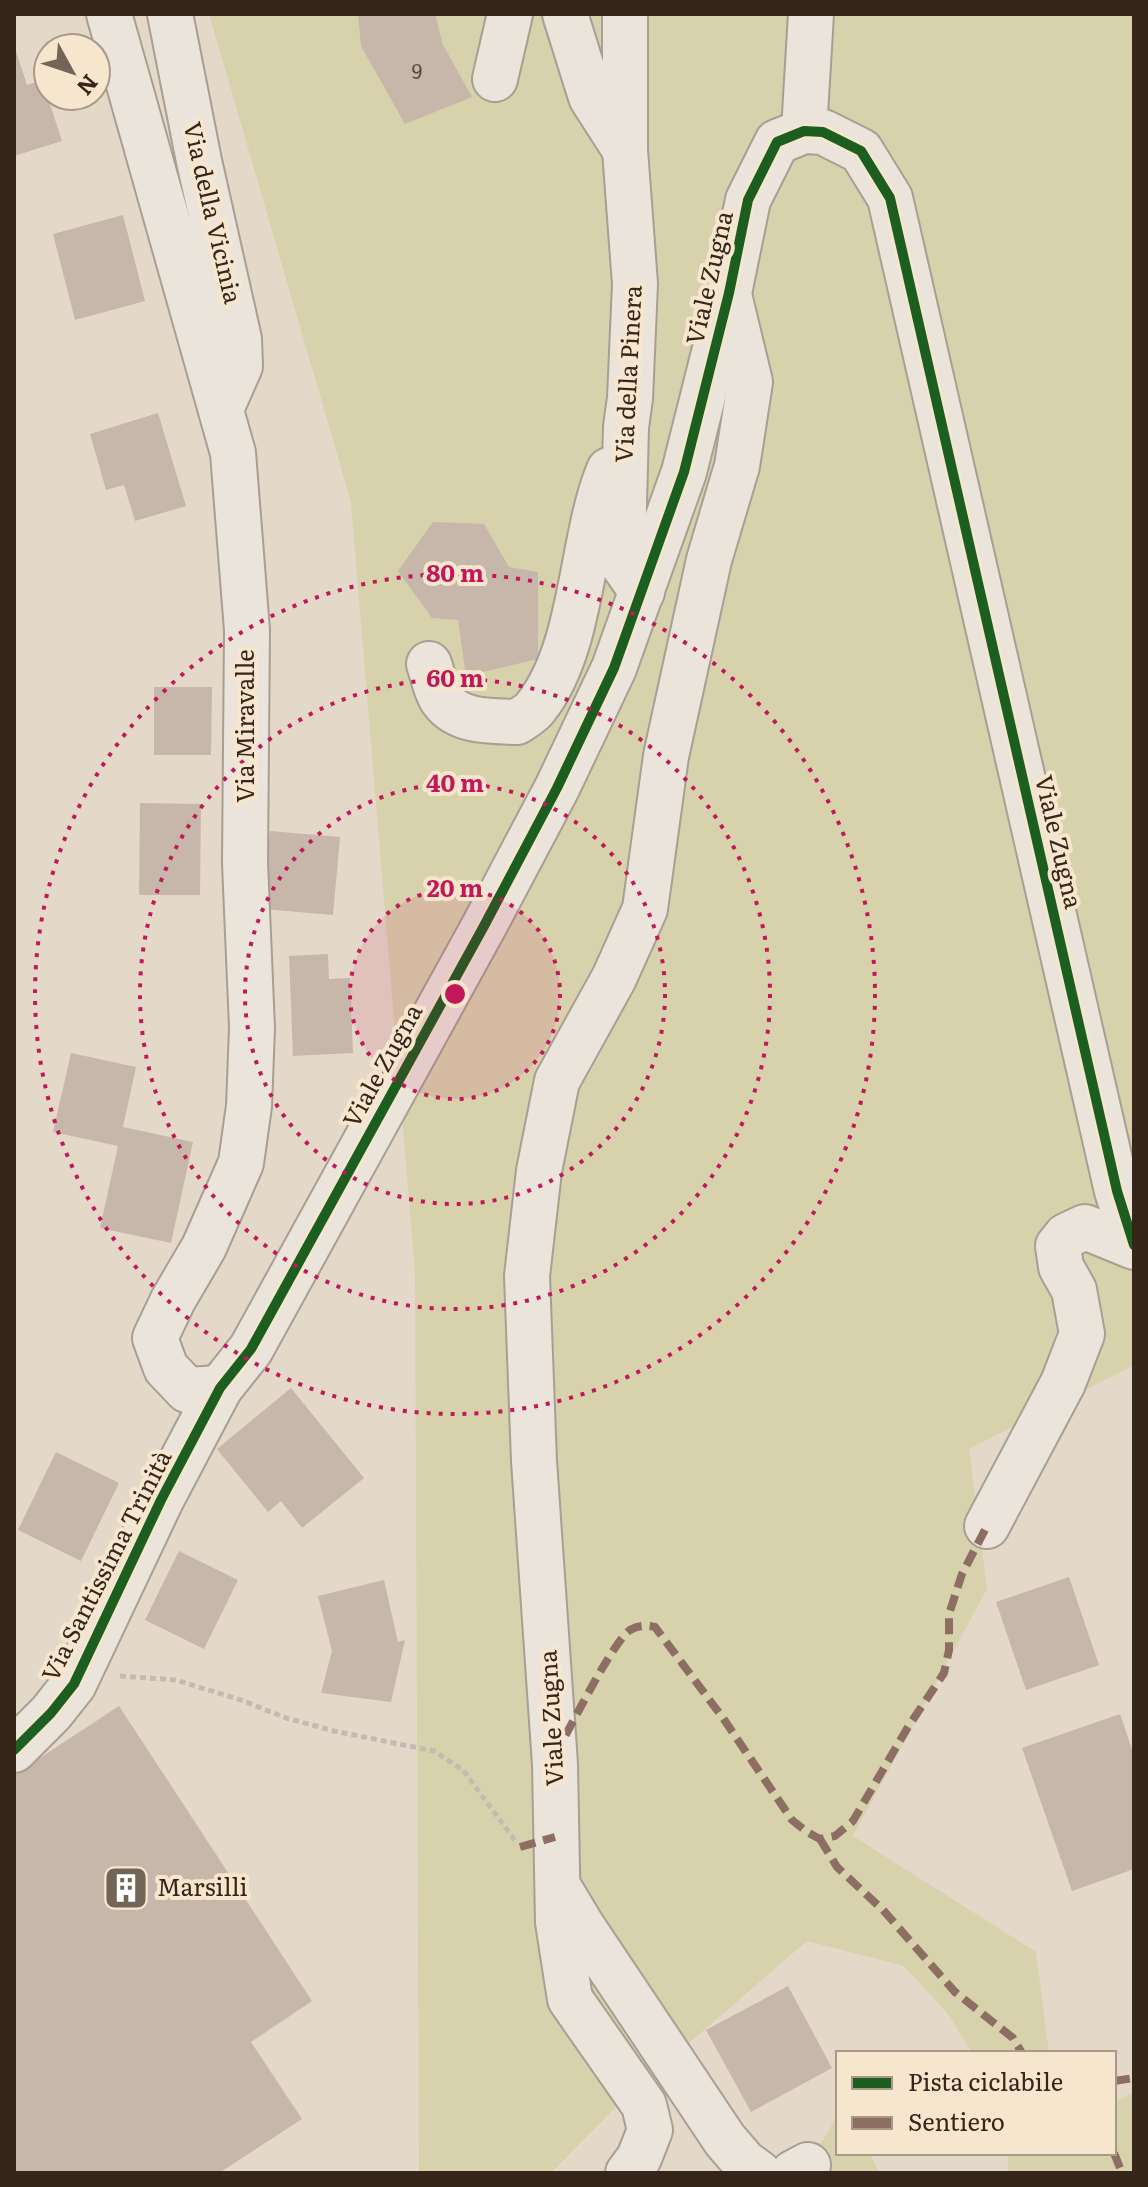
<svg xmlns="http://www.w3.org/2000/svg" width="1148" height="2187" font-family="Literata,serif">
<rect width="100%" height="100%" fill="#e4d9c9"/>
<g fill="#d7d2ab">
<path d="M 209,14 L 1134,14 L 1134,1365 L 969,1449 L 987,1589 L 853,1836 L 1036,1952 L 1049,2053 L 972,2053 L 948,2014 L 904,1966 L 807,1941 L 622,2101 L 551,2173 L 419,2173 L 415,1272 L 351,502 Z"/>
<path d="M 1134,2092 L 1134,2173 L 1009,2173 L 1007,2153 L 1114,2153 L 1114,2103 Z"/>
<path d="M 838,2116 L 838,2153 L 870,2153 L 879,2173 L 801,2173 Z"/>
</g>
<g fill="#c7b6aa">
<path d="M 358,14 L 435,14 L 443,45 L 472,97 L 405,124 L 361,46 Z"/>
<path d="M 14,45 L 27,85 L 42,80 L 62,141 L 14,156 Z"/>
<path d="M 123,215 L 145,301 L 75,320 L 53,234 Z"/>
<path d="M 158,413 L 186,506 L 135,521 L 124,485 L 106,490 L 90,434 Z"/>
<path d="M 433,522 L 484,524 L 509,567 L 538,572 L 538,659 L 466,676 L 458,620 L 432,618 L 398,571 Z"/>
<path d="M 154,687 L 212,687 L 211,755 L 154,755 Z"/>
<path d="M 140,803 L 201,804 L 200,895 L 139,895 Z"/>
<path d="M 270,831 L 340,837 L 333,915 L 263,909 Z"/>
<path d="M 328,954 L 329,979 L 350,978 L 353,1053 L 293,1056 L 289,956 Z"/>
<path d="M 71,1053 L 136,1067 L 123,1127 L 193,1142 L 171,1243 L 100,1228 L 118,1146 L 53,1132 Z"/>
<path d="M 291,1388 L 364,1478 L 302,1528 L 281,1501 L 268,1512 L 217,1449 Z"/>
<path d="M 56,1452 L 119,1483 L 81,1561 L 18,1530 Z"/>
<path d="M 179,1551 L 238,1580 L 204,1649 L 145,1620 Z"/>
<path d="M 1069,1577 L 1099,1665 L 1026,1690 L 996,1602 Z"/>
<path d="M 384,1580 L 398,1642 L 405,1640 L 391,1702 L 321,1693 L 332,1651 L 318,1596 Z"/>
<path d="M 119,1706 L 312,2001 L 251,2042 L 302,2119 L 219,2173 L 14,2173 L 14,1775 Z"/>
<path d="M 1120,1714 L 1134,1755 L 1134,1869 L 1072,1891 L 1022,1748 Z"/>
<path d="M 788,1986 L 832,2068 L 751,2112 L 706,2030 Z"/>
</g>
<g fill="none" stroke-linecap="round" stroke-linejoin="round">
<g stroke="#a89e93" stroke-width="48">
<g id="minor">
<path d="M 109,14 L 233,453 L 247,630 L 245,863 L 252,1028 L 249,1106 L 241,1163 L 204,1247 L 173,1300 L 155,1338 L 166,1368 L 187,1390 L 220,1388"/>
<path d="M 170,14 L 199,161 L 239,339 L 240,366 L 221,409"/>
<path d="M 565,14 L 591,97 L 625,150"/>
<path d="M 625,14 L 625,150 L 635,284 L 630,398 L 626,427 L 623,545 L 624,566 L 642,592"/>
<path d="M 495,79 L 510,14"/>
<path d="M 804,131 L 811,14"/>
<path d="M 429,664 C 433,675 436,692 443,701 C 460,723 492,721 517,722 C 523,718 532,713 536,707 C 584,646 580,540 609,470"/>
<path d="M 987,1526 L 1063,1383 L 1082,1334 L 1074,1290 L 1061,1267 L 1058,1246 L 1066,1236 L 1085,1227 L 1134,1247"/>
<path d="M 14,1750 L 51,1713 L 74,1684 L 161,1500 L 220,1388 L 251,1349 L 484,926 L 557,788 L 614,668 L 684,472 L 729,293 L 748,200 L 777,142 L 804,131 L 823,132 L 861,151 L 890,198 L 1117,1191 L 1134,1245"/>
<path d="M 561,1891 L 582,1926 L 725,2140 L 744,2162 L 759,2173"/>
<path d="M 628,2173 L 639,2158 L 650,2130 L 644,2105 L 570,1999 L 558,1922 L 555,1764 L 534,1461 L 527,1276 L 539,1171 L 557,1081 L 614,978 L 645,909 L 666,756 L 709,560 L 737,466 L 750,382 L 730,299"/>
<path d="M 793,2173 L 808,2165"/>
</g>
</g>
<path stroke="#c3bbb2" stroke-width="5" stroke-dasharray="6 4" stroke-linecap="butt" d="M 120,1676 L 176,1680 L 241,1700 L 286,1718 L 334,1731 L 434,1751 L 463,1770 L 517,1843"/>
<use href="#minor" stroke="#ebe4db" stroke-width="44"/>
<g stroke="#8d6e63" stroke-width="8" stroke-dasharray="16 8" stroke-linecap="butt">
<path d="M 554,1756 C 569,1731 611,1644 630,1630 C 638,1625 646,1625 655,1627 L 723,1718 L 792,1820 L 807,1832 L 820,1839 L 835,1836 L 853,1821 L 908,1727 L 944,1673 L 949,1650 L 949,1614 L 962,1574 L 987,1526"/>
<path d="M 820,1839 L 837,1867 L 883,1910 L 955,1992 L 1013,2038 L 1022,2053"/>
<path d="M 520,1847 L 555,1837"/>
<path d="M 1114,2081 L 1134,2078"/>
<path d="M 1114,2153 L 1122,2173"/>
</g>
<g stroke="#f6e6cd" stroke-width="15">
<path id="cycleway" d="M 14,1750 L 51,1713 L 74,1684 L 161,1500 L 220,1388 L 251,1349 L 484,926 L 557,788 L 614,668 L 684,472 L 729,293 L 748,200 L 777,142 L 804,131 L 823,132 L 861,151 L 890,198 L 1117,1191 L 1134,1245"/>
</g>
<use href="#cycleway" stroke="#1b5e20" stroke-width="10"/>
</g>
<circle cx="455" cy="994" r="105" fill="#c2185b" fill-opacity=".12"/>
<g fill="none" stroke="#c2185b" stroke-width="4" stroke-dasharray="4 8">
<circle cx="455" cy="994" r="105"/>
<circle cx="455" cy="994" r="210"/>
<circle cx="455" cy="994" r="315"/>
<circle cx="455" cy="994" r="420"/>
</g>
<defs>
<g id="building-square" transform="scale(2.3)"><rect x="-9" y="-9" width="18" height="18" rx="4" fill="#736458" stroke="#f6e6cd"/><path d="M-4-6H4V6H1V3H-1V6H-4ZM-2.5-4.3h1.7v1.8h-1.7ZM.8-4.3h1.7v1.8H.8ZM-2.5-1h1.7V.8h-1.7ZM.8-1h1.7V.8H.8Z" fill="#fff"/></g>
</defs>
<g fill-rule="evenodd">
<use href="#building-square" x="126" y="1888"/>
</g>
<g text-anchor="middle" stroke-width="8" stroke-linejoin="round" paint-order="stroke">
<g font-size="20" fill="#5a493f">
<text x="417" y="79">9</text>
</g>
<g font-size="24" fill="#36251b" stroke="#f6e6cd">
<text transform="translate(212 213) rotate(77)" y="8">Via della Vicinia</text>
<text transform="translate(710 278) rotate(-77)" y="8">Viale Zugna</text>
<text transform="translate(629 374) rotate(-87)" y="8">Via della Pinera</text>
<text transform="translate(246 726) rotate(-90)" y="8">Via Miravalle</text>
<text transform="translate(1058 842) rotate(77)" y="8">Viale Zugna</text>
<text transform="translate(383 1066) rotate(-61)" y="8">Viale Zugna</text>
<text transform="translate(107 1566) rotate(-63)" y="8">Via Santissima Trinità</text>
<text transform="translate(552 1718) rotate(-93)" y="8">Viale Zugna</text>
</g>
<g font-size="24" fill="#36251b" stroke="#f6e6cd" text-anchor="start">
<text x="157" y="1896">Marsilli</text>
</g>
</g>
<circle cx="455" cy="994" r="12" fill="#c2185b" stroke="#f6e6cd" stroke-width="4"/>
<g font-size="24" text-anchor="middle" font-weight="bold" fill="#c2185b" stroke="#f6e6cd" stroke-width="8" stroke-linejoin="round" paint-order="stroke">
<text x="455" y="582">80 m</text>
<text x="455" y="687">60 m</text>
<text x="455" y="792">40 m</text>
<text x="455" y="897">20 m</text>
</g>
<rect width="1148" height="2187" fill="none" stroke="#36251b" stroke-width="32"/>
<rect x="836" y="2051" width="280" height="104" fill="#f6e6cd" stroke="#a99986" stroke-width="2"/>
<rect x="852" y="2077" width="40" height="12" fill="#1b5e20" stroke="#a99986" stroke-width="2"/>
<text x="908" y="2091" font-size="24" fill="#36251b">Pista ciclabile</text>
<rect x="852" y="2117" width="40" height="12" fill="#8d6e63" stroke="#a99986" stroke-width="2"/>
<text x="908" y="2131" font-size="24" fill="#36251b">Sentiero</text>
<g transform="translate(72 72) rotate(130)"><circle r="38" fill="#f6e6cd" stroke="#a99986" stroke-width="2"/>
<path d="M0-6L14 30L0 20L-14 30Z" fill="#736458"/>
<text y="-12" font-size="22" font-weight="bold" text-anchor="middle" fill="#36251b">N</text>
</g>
</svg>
